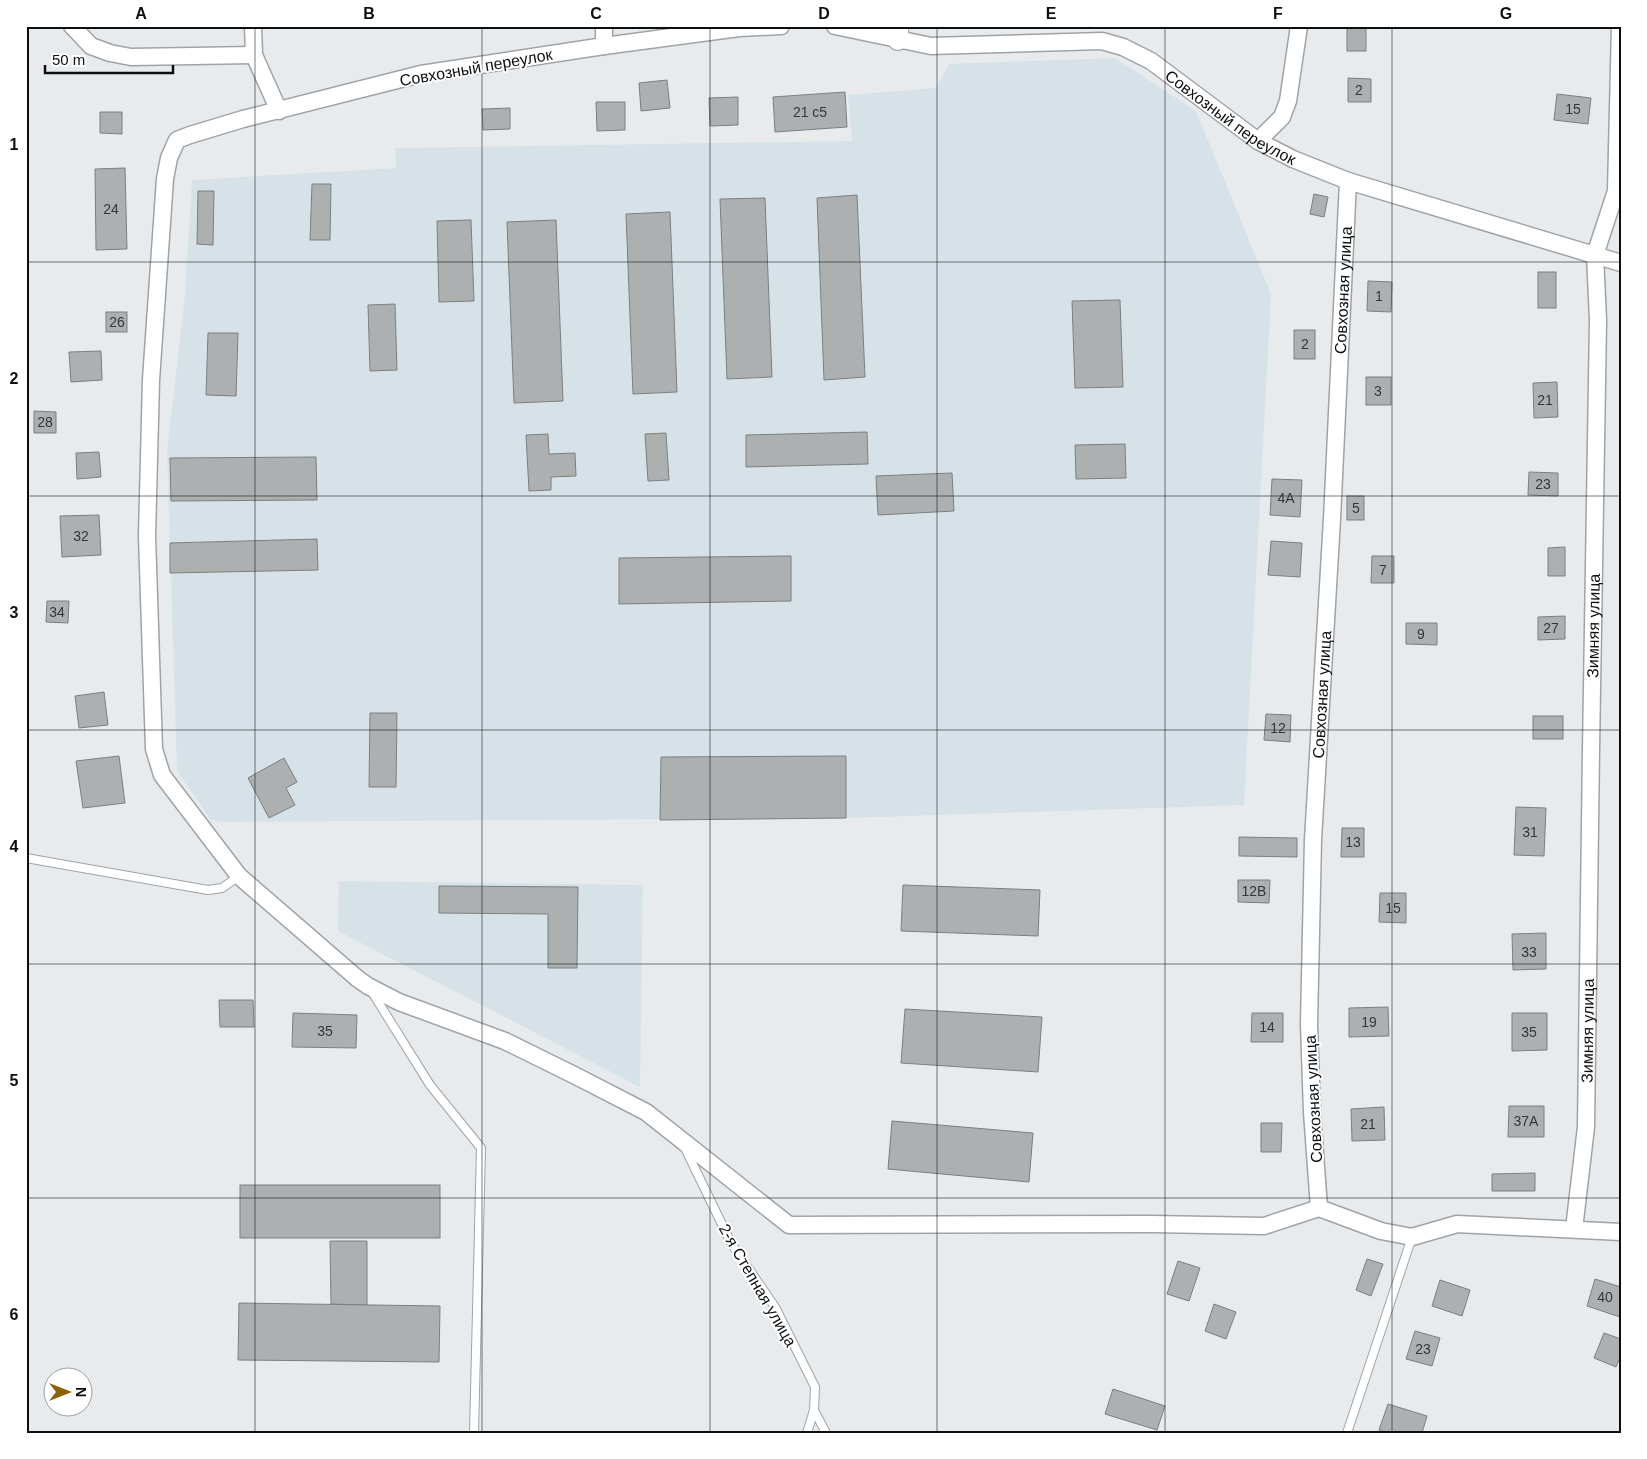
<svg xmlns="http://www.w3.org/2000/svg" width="1647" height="1459" font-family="Helvetica,sans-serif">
<rect width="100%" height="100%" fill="#e8ebed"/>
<g fill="#d7e2e8">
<path d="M 1115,58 L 1196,111 L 1271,294 L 1244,805 L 846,818 L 220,822 L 210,819 L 177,771 L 167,451 L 185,295 L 192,180 L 396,168 L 395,148 L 852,141 L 848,95 L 936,88 L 948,67 L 948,64 Z"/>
<path d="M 339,881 L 643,885 L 640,1087 L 338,931 Z"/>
</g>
<g fill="#acb0b1" stroke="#7c7f81">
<rect x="1347" y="28" width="19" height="23"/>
<path d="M 1348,78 L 1371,79 L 1371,102 L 1348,102 Z"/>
<path d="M 667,80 L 670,108 L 641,111 L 639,83 Z"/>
<path d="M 845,92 L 847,127 L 775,132 L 773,97 Z"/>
<path d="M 1557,94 L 1591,98 L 1588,124 L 1554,120 Z"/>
<path d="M 738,97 L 738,125 L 710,126 L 709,98 Z"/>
<path d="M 596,102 L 625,102 L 625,130 L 597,131 Z"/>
<path d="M 510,108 L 510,129 L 483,130 L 482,109 Z"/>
<path d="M 100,112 L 122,112 L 122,134 L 100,133 Z"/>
<path d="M 125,168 L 127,249 L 96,250 L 95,169 Z"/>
<path d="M 312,184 L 331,184 L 330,240 L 310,240 Z"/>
<path d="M 198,191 L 214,191 L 213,245 L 197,244 Z"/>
<path d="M 1314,194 L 1328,197 L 1324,217 L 1310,214 Z"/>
<path d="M 857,195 L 865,377 L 824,380 L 817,198 Z"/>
<path d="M 765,198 L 772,377 L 727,379 L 720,199 Z"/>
<path d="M 670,212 L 677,392 L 633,394 L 626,214 Z"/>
<path d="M 471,220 L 474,301 L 439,302 L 437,221 Z"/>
<path d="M 556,220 L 563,401 L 514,403 L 507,222 Z"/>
<rect x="1538" y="272" width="18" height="36"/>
<path d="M 1368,281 L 1392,282 L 1391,312 L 1367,311 Z"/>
<path d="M 1120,300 L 1123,387 L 1075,388 L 1072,301 Z"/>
<path d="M 395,304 L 397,370 L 370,371 L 368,305 Z"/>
<rect x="106" y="312" width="21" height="20"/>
<rect x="1294" y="330" width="21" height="29"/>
<path d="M 208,333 L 238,333 L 236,396 L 206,395 Z"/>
<path d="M 101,351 L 102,380 L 71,382 L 69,352 Z"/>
<rect x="1366" y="377" width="25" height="28"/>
<path d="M 1557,382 L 1558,417 L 1534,418 L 1533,383 Z"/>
<path d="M 34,411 L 56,412 L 56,433 L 34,433 Z"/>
<path d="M 867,432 L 868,464 L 746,467 L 746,435 Z"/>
<path d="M 666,433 L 669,480 L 648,481 L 645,434 Z"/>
<path d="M 548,434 L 549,454 L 575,453 L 576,476 L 551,477 L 551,490 L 529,491 L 526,435 Z"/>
<path d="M 1125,444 L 1126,478 L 1076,479 L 1075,445 Z"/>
<path d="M 99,452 L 101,477 L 77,479 L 76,453 Z"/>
<path d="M 316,457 L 317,500 L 171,501 L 170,458 Z"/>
<path d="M 1529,472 L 1558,473 L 1558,496 L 1528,495 Z"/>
<path d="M 952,473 L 954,511 L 878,515 L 876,476 Z"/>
<path d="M 1272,479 L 1302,480 L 1300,517 L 1270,515 Z"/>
<rect x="1347" y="496" width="17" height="24"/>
<path d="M 99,515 L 101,555 L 62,557 L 60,516 Z"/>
<path d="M 317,539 L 318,570 L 170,573 L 170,543 Z"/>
<path d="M 1271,541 L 1302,543 L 1300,577 L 1268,575 Z"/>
<path d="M 1565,547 L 1565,576 L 1548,576 L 1548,548 Z"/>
<path d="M 791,556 L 791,601 L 619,604 L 619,558 Z"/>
<path d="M 1372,556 L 1394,556 L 1394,583 L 1371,583 Z"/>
<path d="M 47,601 L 69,601 L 68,623 L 46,622 Z"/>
<path d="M 1565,616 L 1565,639 L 1538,640 L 1538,617 Z"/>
<path d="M 1406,623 L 1437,623 L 1437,645 L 1406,644 Z"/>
<path d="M 104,692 L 108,725 L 79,728 L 75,696 Z"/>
<path d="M 370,713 L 397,713 L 396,787 L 369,787 Z"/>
<path d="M 1266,714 L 1291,715 L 1290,742 L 1264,740 Z"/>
<rect x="1533" y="716" width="30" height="23"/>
<path d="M 119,756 L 125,803 L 83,808 L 76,761 Z"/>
<path d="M 846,756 L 846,818 L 660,820 L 661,757 Z"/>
<path d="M 284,758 L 297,782 L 286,788 L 295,805 L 269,818 L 248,778 Z"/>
<path d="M 1516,807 L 1546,808 L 1544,856 L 1514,855 Z"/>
<path d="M 1342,828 L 1364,828 L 1364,857 L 1341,857 Z"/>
<path d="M 1239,837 L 1297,838 L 1297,857 L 1239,856 Z"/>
<path d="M 1238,880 L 1270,880 L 1269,903 L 1238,902 Z"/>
<path d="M 903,885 L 1040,890 L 1038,936 L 901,931 Z"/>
<path d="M 439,886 L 578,887 L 577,968 L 548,968 L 548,914 L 439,913 Z"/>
<path d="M 1380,893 L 1406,893 L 1406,923 L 1379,922 Z"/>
<path d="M 1546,933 L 1546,969 L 1513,970 L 1512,934 Z"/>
<path d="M 219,1000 L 253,1000 L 254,1027 L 220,1027 Z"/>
<path d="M 1388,1007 L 1389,1036 L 1349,1037 L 1349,1008 Z"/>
<path d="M 905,1009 L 1042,1017 L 1038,1072 L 901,1063 Z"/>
<path d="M 293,1013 L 357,1015 L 356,1048 L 292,1047 Z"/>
<path d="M 1252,1013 L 1283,1013 L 1283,1042 L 1251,1042 Z"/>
<path d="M 1512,1013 L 1547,1013 L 1547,1050 L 1512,1051 Z"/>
<path d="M 1509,1106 L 1544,1106 L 1544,1137 L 1508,1137 Z"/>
<path d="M 1384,1107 L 1385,1140 L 1352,1141 L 1351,1109 Z"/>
<path d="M 892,1121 L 1033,1133 L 1029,1182 L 888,1169 Z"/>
<path d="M 1261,1123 L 1282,1123 L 1281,1152 L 1261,1152 Z"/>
<path d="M 1535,1173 L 1535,1191 L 1492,1191 L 1492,1174 Z"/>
<rect x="240" y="1185" width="200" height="53"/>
<path d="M 330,1241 L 367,1241 L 367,1305 L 331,1304 Z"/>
<path d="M 1367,1259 L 1383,1264 L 1371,1296 L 1356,1290 Z"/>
<path d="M 1178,1261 L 1200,1268 L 1189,1301 L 1167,1294 Z"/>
<path d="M 1595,1279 L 1621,1287 L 1620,1317 L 1587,1306 Z"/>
<path d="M 1440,1280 L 1470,1290 L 1462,1316 L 1432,1306 Z"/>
<path d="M 239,1303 L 440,1306 L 439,1362 L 238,1360 Z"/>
<path d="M 1214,1304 L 1236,1312 L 1226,1339 L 1205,1331 Z"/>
<path d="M 1415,1331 L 1440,1338 L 1432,1366 L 1406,1359 Z"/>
<path d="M 1604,1333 L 1621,1339 L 1621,1355 L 1616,1367 L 1594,1358 Z"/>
<path d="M 1113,1389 L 1165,1406 L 1157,1430 L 1105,1414 Z"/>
<path d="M 1388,1404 L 1427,1416 L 1422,1433 L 1388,1433 L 1379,1430 Z"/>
</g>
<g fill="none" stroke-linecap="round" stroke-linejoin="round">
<g stroke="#a0a3a5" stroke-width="10">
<g id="service">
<path d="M 26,858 L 208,890 L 222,888 L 239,876"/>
<path d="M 372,992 L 430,1085 L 481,1148 L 474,1433"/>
<path d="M 685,1148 L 731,1243 L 775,1307 L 815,1387 L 814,1410 L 807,1433"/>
<path d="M 814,1410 L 826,1433"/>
<path d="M 1347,1433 L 1412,1237"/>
</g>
</g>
<g stroke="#a0a3a5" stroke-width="19">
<g id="minor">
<path d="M 72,26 L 91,46 L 110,53 L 131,57 L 254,55"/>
<path d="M 253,26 L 254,55 L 279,111"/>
<path d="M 604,26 L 604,46"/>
<path d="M 781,26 L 739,28 L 604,46 L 421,74 L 243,119 L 190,135 L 177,140 L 169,158 L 165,179 L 151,380 L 147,536 L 154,749 L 162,775 L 239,876 L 358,979 L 368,986 L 399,1002 L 505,1041 L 576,1076 L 646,1112 L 789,1225 L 1152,1224 L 1264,1226 L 1319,1208 L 1381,1231 L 1412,1237 L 1457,1224 L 1621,1232"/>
<path id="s1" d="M 835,26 L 931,46 L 1102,41 L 1123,47 L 1151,61 L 1258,141 L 1293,159 L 1348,181 L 1621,263"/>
<path d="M 1258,141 L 1282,117 L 1288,101 L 1299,26"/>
<path id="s2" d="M 1319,1208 L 1312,1112 L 1309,1024 L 1313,840 L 1332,519 L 1348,181"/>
<path id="s3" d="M 1574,1229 L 1586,1127 L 1591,750 L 1598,320 L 1595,255 L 1616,191 L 1620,26"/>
</g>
</g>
<g stroke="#a0a3a5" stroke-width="22">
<path id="tertiary" d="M 898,26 L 898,40"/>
</g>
<use href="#service" stroke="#fff" stroke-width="8"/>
<use href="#minor" stroke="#fff" stroke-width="16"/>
<use href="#tertiary" stroke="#fff" stroke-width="20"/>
</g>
<path fill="none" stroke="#0d0e0f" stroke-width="1" stroke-opacity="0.55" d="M 255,26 L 255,1433M 482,26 L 482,1433M 710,26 L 710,1433M 937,26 L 937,1433M 1165,26 L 1165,1433M 1392,26 L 1392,1433M 26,262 L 1621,262M 26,496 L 1621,496M 26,730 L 1621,730M 26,964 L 1621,964M 26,1198 L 1621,1198"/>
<g text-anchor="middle" stroke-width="4" stroke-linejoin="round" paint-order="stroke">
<g font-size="14" fill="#353638">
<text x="1359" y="95">2</text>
<text x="1573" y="114">15</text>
<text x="810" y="117">21 с5</text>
<text x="111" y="214">24</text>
<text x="1379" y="301">1</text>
<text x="117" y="327">26</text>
<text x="1305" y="349">2</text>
<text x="1378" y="396">3</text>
<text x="1545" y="405">21</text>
<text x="45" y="427">28</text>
<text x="1543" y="489">23</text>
<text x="1286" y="503">4А</text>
<text x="1356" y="513">5</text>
<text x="81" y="541">32</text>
<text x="1383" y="575">7</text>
<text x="57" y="617">34</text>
<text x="1551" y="633">27</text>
<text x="1421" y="639">9</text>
<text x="1278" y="733">12</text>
<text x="1530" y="837">31</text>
<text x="1353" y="847">13</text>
<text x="1254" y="896">12В</text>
<text x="1393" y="913">15</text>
<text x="1529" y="957">33</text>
<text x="1369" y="1027">19</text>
<text x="1267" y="1032">14</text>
<text x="325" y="1036">35</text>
<text x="1529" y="1037">35</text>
<text x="1526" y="1126">37А</text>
<text x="1368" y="1129">21</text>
<text x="1605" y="1302">40</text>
<text x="1423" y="1354">23</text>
</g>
<g font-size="16" fill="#0d0e0f" stroke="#fff">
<text transform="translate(476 67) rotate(-10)" y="6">Совхозный переулок</text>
<text dy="6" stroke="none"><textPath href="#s1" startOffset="420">Совхозный переулок</textPath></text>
<text dy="6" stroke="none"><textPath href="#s2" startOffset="919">Совхозная улица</textPath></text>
<text dy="6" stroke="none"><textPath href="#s3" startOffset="604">Зимняя улица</textPath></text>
<text dy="6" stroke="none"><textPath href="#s2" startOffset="514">Совхозная улица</textPath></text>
<text dy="6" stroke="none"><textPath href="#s3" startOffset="199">Зимняя улица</textPath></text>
<text transform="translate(1313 1099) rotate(-93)" y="6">Совхозная улица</text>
<text transform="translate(758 1285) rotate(60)" y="6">2-я Степная улица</text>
</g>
</g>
<rect width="1647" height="1459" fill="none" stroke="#ffffff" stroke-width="55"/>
<g transform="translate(68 1392) rotate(90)"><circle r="24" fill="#ffffff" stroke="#9e9f9f"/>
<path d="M0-4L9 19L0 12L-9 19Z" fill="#8b6305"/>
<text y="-8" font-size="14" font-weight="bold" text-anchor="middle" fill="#0d0e0f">N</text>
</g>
<path d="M45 65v8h128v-8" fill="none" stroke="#0d0e0f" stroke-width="2.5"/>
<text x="52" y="65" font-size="15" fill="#0d0e0f" stroke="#ffffff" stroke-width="4" paint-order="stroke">50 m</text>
<rect x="28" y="28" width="1592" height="1404" fill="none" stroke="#0d0e0f" stroke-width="2"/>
<g font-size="16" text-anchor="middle" font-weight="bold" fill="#0d0e0f">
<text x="141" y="19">A</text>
<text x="369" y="19">B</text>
<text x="596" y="19">C</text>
<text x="824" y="19">D</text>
<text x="1051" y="19">E</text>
<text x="1278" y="19">F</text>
<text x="1506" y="19">G</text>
<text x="14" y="150">1</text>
<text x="14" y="384">2</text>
<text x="14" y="618">3</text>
<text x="14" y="852">4</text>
<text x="14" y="1086">5</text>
<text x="14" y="1320">6</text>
</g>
</svg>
